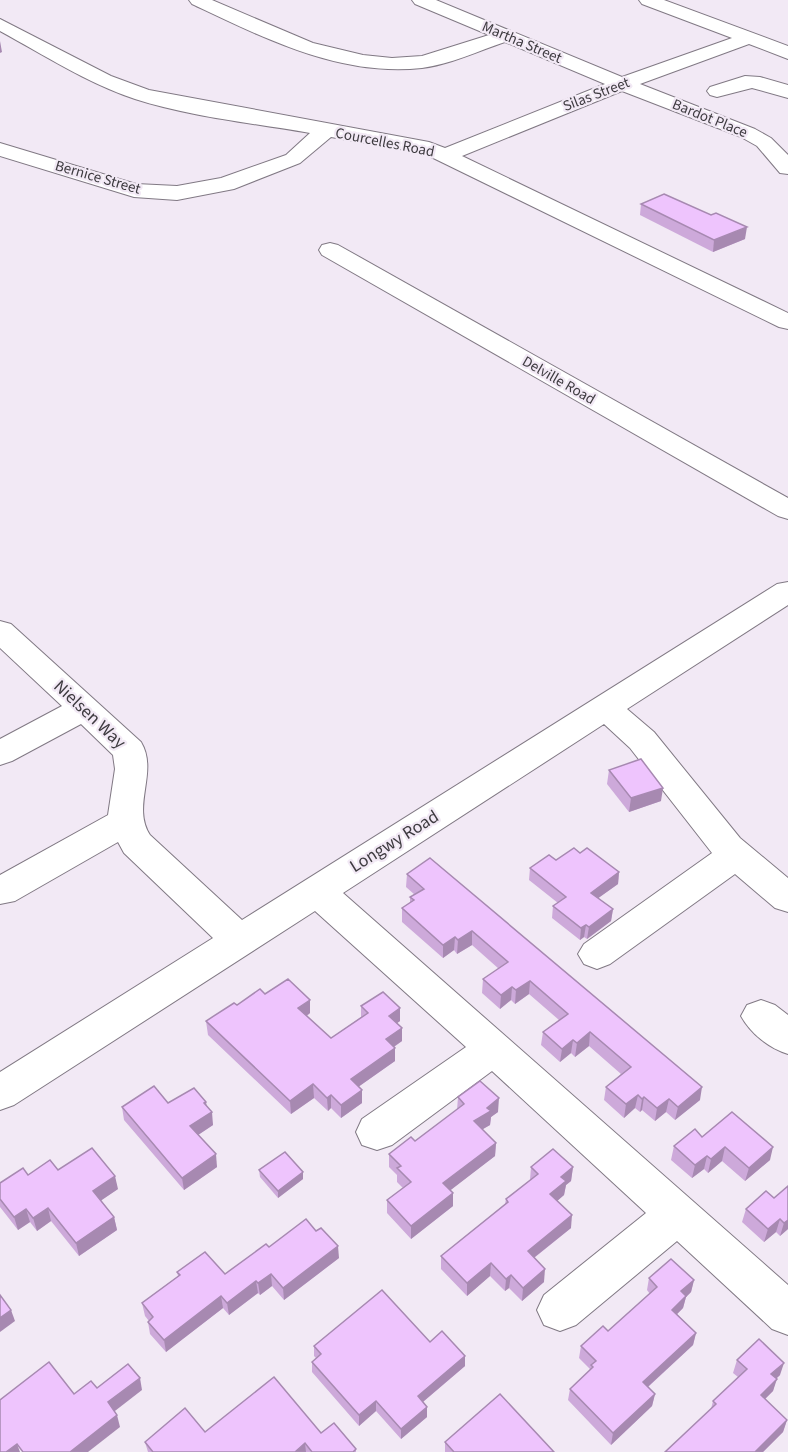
<svg xmlns="http://www.w3.org/2000/svg" width="788" height="1452" font-family="'Source Sans 3',sans-serif">
<rect width="100%" height="100%" fill="#f2e9f5"/>
<g fill="none" stroke-linecap="round" stroke-linejoin="round">
<g stroke="#817984" stroke-width="2">
<g id="minor">
<path d="M 189,0 L 212,0 L 313,43 L 363,55 L 392,58 L 422,56 L 489,35 L 415,4 L 412,0 L 436,0 L 622,77 L 732,38 L 642,4 L 639,0 L 664,0 L 788,46 L 788,59 L 749,44 L 640,84 L 755,129 L 771,138 L 788,155 L 788,174 L 780,173 L 757,146 L 741,137 L 622,91 L 462,156 L 788,313 L 788,329 L 779,327 L 423,153 L 331,137 L 300,163 L 234,189 L 177,200 L 134,197 L 0,156 L 0,143 L 136,184 L 177,186 L 221,178 L 286,155 L 310,133 C 253,123 191,117 135,99 C 87,83 44,55 0,31 L 0,19 L 111,76 L 149,90 L 429,142 L 445,148 L 605,84 L 505,42 C 478,51 451,64 422,68 C 340,77 264,38 192,4 Z"/>
<path d="M 745,76 L 760,77 L 788,85 L 788,98 L 752,88 L 717,97 L 710,95 L 707,91 L 710,87 Z"/>
<path d="M 330,243 L 338,245 L 788,498 L 788,519 L 778,516 L 322,255 L 319,250 L 322,245 Z"/>
<path d="M 788,582 L 788,605 L 627,709 L 654,732 L 740,838 L 788,878 L 788,912 L 775,908 L 735,874 L 610,964 L 597,969 L 584,964 L 578,954 L 584,944 L 712,853 L 630,748 L 604,724 L 343,893 L 788,1285 L 788,1335 L 772,1329 L 677,1241 L 576,1325 L 560,1331 L 544,1325 L 537,1310 L 544,1295 L 646,1213 L 492,1071 L 392,1145 L 377,1150 L 362,1145 L 356,1132 L 362,1119 L 466,1047 L 315,911 L 14,1105 L 0,1110 L 0,1072 L 213,938 L 124,853 L 118,842 L 15,901 L 0,904 L 0,875 L 108,815 L 115,769 L 113,755 L 81,724 L 12,761 L 0,765 L 0,739 L 62,706 L 0,648 L 0,621 L 11,624 L 141,742 C 159,772 131,806 150,835 L 242,920 L 777,584 Z"/>
<path d="M 761,1000 L 775,1005 L 788,1015 L 788,1054 C 769,1048 751,1034 741,1016 L 747,1005 Z"/>
</g>
</g>
<use href="#minor" fill="#fff" fill-rule="evenodd"/>
</g>
<g fill="#cda9da">
<path d="M 641,204 L 711,215 L 745,239 L 713,252 L 640,215 Z"/>
<path d="M 609,770 L 661,801 L 629,812 L 607,784 Z"/>
<path d="M 580,853 L 619,872 L 618,884 L 598,898 L 613,909 L 611,921 L 587,939 L 584,937 L 580,940 L 552,918 L 553,906 L 558,903 L 529,880 L 530,868 Z"/>
<path d="M 407,874 L 700,1100 L 675,1120 L 666,1112 L 655,1121 L 642,1110 L 640,1112 L 635,1108 L 624,1118 L 604,1100 L 606,1087 L 621,1074 L 589,1046 L 575,1057 L 571,1053 L 560,1062 L 541,1045 L 543,1032 L 559,1020 L 529,994 L 515,1004 L 511,1000 L 500,1009 L 482,993 L 483,979 L 499,969 L 472,945 L 457,954 L 454,950 L 443,958 L 402,922 L 402,908 L 410,903 L 410,897 L 415,895 L 406,887 Z"/>
<path d="M 265,994 L 310,1013 L 307,1016 L 331,1038 L 361,1017 L 361,1006 L 400,1008 L 400,1021 L 397,1023 L 402,1041 L 394,1047 L 395,1061 L 358,1087 L 362,1090 L 362,1103 L 341,1118 L 331,1108 L 328,1111 L 314,1098 L 291,1114 L 208,1035 L 206,1021 L 237,1005 Z"/>
<path d="M 458,1097 L 498,1112 L 491,1117 L 490,1125 L 482,1129 L 496,1143 L 495,1156 L 450,1190 L 453,1193 L 453,1206 L 411,1239 L 387,1213 L 387,1200 L 403,1188 L 397,1182 L 397,1175 L 389,1167 L 389,1154 L 415,1141 L 457,1110 Z"/>
<path d="M 168,1103 L 207,1106 L 213,1125 L 198,1135 L 217,1167 L 184,1190 L 124,1120 L 122,1107 Z"/>
<path d="M 702,1137 L 770,1160 L 745,1181 L 722,1161 L 708,1173 L 704,1169 L 692,1178 L 671,1160 L 674,1146 Z"/>
<path d="M 531,1167 L 573,1167 L 571,1181 L 566,1185 L 564,1195 L 557,1201 L 571,1228 L 534,1258 L 544,1282 L 522,1301 L 509,1288 L 505,1291 L 490,1276 L 467,1296 L 441,1269 L 441,1256 L 505,1204 L 506,1199 L 530,1180 Z"/>
<path d="M 58,1170 L 118,1189 L 101,1200 L 114,1217 L 117,1230 L 79,1256 L 51,1221 L 37,1231 L 30,1222 L 18,1230 L 0,1207 L 0,1183 L 28,1175 Z"/>
<path d="M 259,1170 L 303,1179 L 278,1198 L 260,1177 Z"/>
<path d="M 788,1186 L 788,1229 L 780,1236 L 776,1232 L 764,1242 L 742,1222 L 746,1209 L 774,1198 Z"/>
<path d="M 339,1258 L 284,1300 L 272,1286 L 260,1295 L 258,1293 L 229,1315 L 223,1308 L 166,1352 L 150,1334 L 148,1322 L 149,1321 L 145,1316 L 142,1303 L 178,1276 L 177,1272 L 225,1274 Z"/>
<path d="M 649,1278 L 694,1280 L 691,1292 L 686,1297 L 683,1308 L 677,1314 L 696,1333 L 693,1345 L 648,1387 L 655,1394 L 652,1406 L 611,1445 L 568,1400 L 570,1389 L 591,1370 L 579,1358 L 581,1346 L 608,1331 L 650,1294 L 647,1290 Z"/>
<path d="M 430,1342 L 465,1366 L 423,1402 L 427,1407 L 427,1417 L 401,1439 L 376,1411 L 359,1426 L 312,1372 L 312,1362 L 316,1358 L 314,1356 L 314,1346 Z"/>
<path d="M 737,1360 L 780,1375 L 776,1379 L 773,1391 L 765,1399 L 787,1420 L 783,1432 L 763,1452 L 665,1452 L 711,1409 L 713,1401 L 738,1377 L 733,1373 Z"/>
<path d="M 205,1432 L 321,1433 L 356,1449 L 356,1452 L 148,1452 L 145,1442 Z"/>
<path d="M 445,1442 L 554,1452 L 445,1452 Z"/>
</g>
<g fill="#a789b1">
<path d="M 0,41 L 2,52 L 0,53 Z"/>
<path d="M 747,227 L 745,239 L 713,252 L 714,240 Z"/>
<path d="M 663,788 L 661,801 L 629,812 L 631,798 Z"/>
<path d="M 619,872 L 618,884 L 590,904 L 591,893 Z"/>
<path d="M 613,909 L 611,921 L 587,939 L 589,927 Z"/>
<path d="M 586,925 L 584,937 L 580,940 L 581,928 Z"/>
<path d="M 472,931 L 472,945 L 457,954 L 458,940 Z"/>
<path d="M 455,937 L 454,950 L 443,958 L 443,945 Z"/>
<path d="M 530,981 L 529,994 L 515,1004 L 516,990 Z"/>
<path d="M 512,987 L 511,1000 L 500,1009 L 501,995 Z"/>
<path d="M 310,1000 L 310,1013 L 299,1021 L 298,1008 Z"/>
<path d="M 400,1008 L 400,1021 L 389,1029 L 389,1016 Z"/>
<path d="M 402,1028 L 402,1041 L 386,1052 L 386,1039 Z"/>
<path d="M 590,1032 L 589,1046 L 575,1057 L 577,1043 Z"/>
<path d="M 573,1040 L 571,1053 L 560,1062 L 562,1049 Z"/>
<path d="M 395,1048 L 395,1061 L 351,1092 L 351,1079 Z"/>
<path d="M 313,1084 L 314,1098 L 291,1114 L 290,1101 Z"/>
<path d="M 702,1087 L 700,1100 L 675,1120 L 678,1107 Z"/>
<path d="M 362,1090 L 362,1103 L 341,1118 L 341,1105 Z"/>
<path d="M 331,1095 L 331,1108 L 328,1111 L 327,1098 Z"/>
<path d="M 638,1095 L 635,1108 L 624,1118 L 626,1104 Z"/>
<path d="M 644,1097 L 642,1110 L 640,1112 L 642,1099 Z"/>
<path d="M 499,1098 L 498,1112 L 491,1117 L 490,1125 L 473,1135 L 474,1121 L 487,1108 Z"/>
<path d="M 669,1099 L 666,1112 L 655,1121 L 657,1108 Z"/>
<path d="M 206,1102 L 208,1114 L 212,1112 L 213,1125 L 192,1139 L 190,1126 Z"/>
<path d="M 496,1143 L 495,1156 L 443,1196 L 443,1183 Z"/>
<path d="M 725,1147 L 722,1161 L 708,1173 L 711,1159 Z"/>
<path d="M 773,1147 L 770,1160 L 745,1181 L 749,1168 Z"/>
<path d="M 216,1154 L 217,1167 L 184,1190 L 182,1178 Z"/>
<path d="M 707,1156 L 704,1169 L 692,1178 L 695,1165 Z"/>
<path d="M 573,1167 L 571,1181 L 566,1185 L 564,1195 L 549,1208 L 550,1194 L 561,1177 Z"/>
<path d="M 303,1172 L 303,1179 L 278,1198 L 278,1191 Z"/>
<path d="M 115,1176 L 118,1189 L 96,1204 L 93,1191 Z"/>
<path d="M 453,1193 L 453,1206 L 411,1239 L 411,1226 Z"/>
<path d="M 48,1208 L 51,1221 L 37,1231 L 33,1218 Z"/>
<path d="M 26,1209 L 30,1222 L 18,1230 L 14,1217 Z"/>
<path d="M 572,1215 L 571,1228 L 526,1264 L 528,1251 Z"/>
<path d="M 114,1217 L 117,1230 L 79,1256 L 76,1243 Z"/>
<path d="M 780,1219 L 776,1232 L 764,1242 L 768,1229 Z"/>
<path d="M 788,1220 L 788,1229 L 780,1236 L 784,1223 Z"/>
<path d="M 338,1246 L 339,1258 L 284,1300 L 283,1288 Z"/>
<path d="M 491,1263 L 490,1276 L 467,1296 L 467,1283 Z"/>
<path d="M 545,1269 L 544,1282 L 522,1301 L 523,1288 Z"/>
<path d="M 271,1274 L 272,1286 L 260,1295 L 258,1283 Z"/>
<path d="M 511,1275 L 509,1288 L 505,1291 L 506,1279 Z"/>
<path d="M 694,1280 L 691,1292 L 686,1297 L 683,1308 L 669,1322 L 672,1310 L 681,1291 Z"/>
<path d="M 256,1281 L 258,1293 L 229,1315 L 227,1303 Z"/>
<path d="M 221,1296 L 223,1308 L 166,1352 L 164,1340 Z"/>
<path d="M 11,1310 L 15,1321 L 0,1332 L 0,1318 Z"/>
<path d="M 696,1333 L 693,1345 L 640,1394 L 643,1382 Z"/>
<path d="M 465,1356 L 465,1366 L 418,1406 L 418,1396 Z"/>
<path d="M 784,1363 L 780,1375 L 767,1387 L 771,1374 Z"/>
<path d="M 140,1378 L 142,1390 L 111,1414 L 108,1402 Z"/>
<path d="M 777,1379 L 773,1391 L 757,1407 L 761,1395 Z"/>
<path d="M 655,1394 L 652,1406 L 611,1445 L 613,1433 Z"/>
<path d="M 376,1401 L 376,1411 L 359,1426 L 359,1415 Z"/>
<path d="M 427,1407 L 427,1417 L 401,1439 L 401,1429 Z"/>
<path d="M 117,1415 L 120,1427 L 88,1452 L 70,1452 Z"/>
<path d="M 787,1420 L 783,1432 L 763,1452 L 755,1452 Z"/>
<path d="M 305,1443 L 306,1452 L 295,1452 Z"/>
<path d="M 17,1444 L 20,1452 L 6,1452 Z"/>
</g>
<g fill="#eec4fd" stroke="#a789b1" stroke-width="1.5">
<path d="M 664,194 L 711,215 L 716,213 L 747,227 L 714,240 L 641,204 Z"/>
<path d="M 641,759 L 663,788 L 631,798 L 609,770 Z"/>
<path d="M 574,848 L 580,853 L 587,848 L 619,872 L 591,893 L 613,909 L 589,927 L 586,925 L 581,928 L 553,906 L 566,897 L 530,868 L 549,855 L 556,860 Z"/>
<path d="M 430,858 L 702,1087 L 678,1107 L 669,1099 L 657,1108 L 644,1097 L 642,1099 L 638,1095 L 626,1104 L 606,1087 L 631,1067 L 590,1032 L 577,1043 L 573,1040 L 562,1049 L 543,1032 L 568,1014 L 530,981 L 516,990 L 512,987 L 501,995 L 483,979 L 508,962 L 472,931 L 458,940 L 455,937 L 443,945 L 402,908 L 414,900 L 410,897 L 424,889 L 407,874 Z"/>
<path d="M 288,979 L 310,1000 L 298,1008 L 331,1038 L 368,1013 L 361,1006 L 383,992 L 400,1008 L 389,1016 L 402,1028 L 386,1039 L 395,1048 L 351,1079 L 362,1090 L 341,1105 L 331,1095 L 327,1098 L 313,1084 L 290,1101 L 206,1021 L 234,1003 L 237,1005 L 260,989 L 265,994 Z"/>
<path d="M 480,1081 L 499,1098 L 487,1108 L 491,1111 L 474,1121 L 496,1143 L 443,1183 L 453,1193 L 411,1226 L 387,1200 L 411,1182 L 397,1168 L 401,1166 L 389,1154 L 411,1137 L 415,1141 L 464,1104 L 458,1097 Z"/>
<path d="M 154,1086 L 168,1103 L 194,1088 L 206,1102 L 204,1103 L 212,1112 L 190,1126 L 216,1154 L 182,1178 L 122,1107 Z"/>
<path d="M 732,1112 L 773,1147 L 749,1168 L 725,1147 L 711,1159 L 707,1156 L 695,1165 L 674,1146 L 695,1129 L 702,1137 Z"/>
<path d="M 92,1148 L 115,1176 L 93,1191 L 114,1217 L 76,1243 L 48,1208 L 33,1218 L 26,1209 L 14,1217 L 0,1199 L 0,1183 L 23,1168 L 28,1175 L 50,1160 L 58,1170 Z"/>
<path d="M 553,1149 L 573,1167 L 561,1177 L 566,1181 L 550,1194 L 572,1215 L 528,1251 L 545,1269 L 523,1288 L 511,1275 L 506,1279 L 491,1263 L 467,1283 L 441,1256 L 508,1202 L 506,1199 L 538,1174 L 531,1167 Z"/>
<path d="M 285,1152 L 303,1172 L 278,1191 L 259,1170 Z"/>
<path d="M 788,1186 L 788,1220 L 784,1223 L 780,1219 L 768,1229 L 746,1209 L 766,1191 L 774,1198 Z"/>
<path d="M 306,1219 L 316,1231 L 321,1228 L 338,1246 L 283,1288 L 271,1274 L 258,1283 L 256,1281 L 227,1303 L 221,1296 L 164,1340 L 148,1322 L 153,1317 L 142,1303 L 180,1275 L 177,1272 L 205,1252 L 225,1274 L 266,1244 L 269,1247 Z"/>
<path d="M 671,1259 L 694,1280 L 681,1291 L 686,1296 L 672,1310 L 696,1333 L 643,1382 L 655,1394 L 613,1433 L 570,1389 L 593,1367 L 591,1365 L 596,1361 L 581,1346 L 603,1326 L 608,1331 L 657,1287 L 649,1278 Z"/>
<path d="M 382,1290 L 430,1342 L 442,1331 L 465,1356 L 418,1396 L 427,1407 L 401,1429 L 376,1401 L 359,1415 L 312,1362 L 321,1354 L 314,1346 Z"/>
<path d="M 0,1295 L 11,1310 L 0,1318 Z"/>
<path d="M 759,1339 L 784,1363 L 771,1374 L 777,1379 L 761,1395 L 787,1420 L 755,1452 L 665,1452 L 716,1404 L 713,1401 L 747,1369 L 737,1360 Z"/>
<path d="M 49,1362 L 74,1394 L 91,1381 L 97,1388 L 128,1364 L 140,1378 L 108,1402 L 117,1415 L 70,1452 L 23,1452 L 17,1444 L 6,1452 L 0,1452 L 0,1400 Z"/>
<path d="M 274,1377 L 321,1433 L 334,1423 L 356,1449 L 353,1452 L 312,1452 L 305,1443 L 295,1452 L 153,1452 L 145,1442 L 185,1408 L 205,1432 Z"/>
<path d="M 500,1394 L 554,1452 L 454,1452 L 445,1442 Z"/>
</g>
<g text-anchor="middle" stroke-width="4.5" stroke-linejoin="round" paint-order="stroke">
<g font-size="15" fill="#3e3b40" stroke="#f2e9f5">
<text transform="translate(522 42) rotate(23)" y="5">Martha Street</text>
<text transform="translate(596 94) rotate(-21)" y="5">Silas Street</text>
<text transform="translate(710 118) rotate(22)" y="5">Bardot Place</text>
<text transform="translate(385 142) rotate(11)" y="5">Courcelles Road</text>
<text transform="translate(98 177) rotate(16)" y="5">Bernice Street</text>
<text transform="translate(559 380) rotate(30)" y="5">Delville Road</text>
</g>
<g font-size="18" fill="#3e3b40" stroke="#f2e9f5">
<text transform="translate(90 714) rotate(43)" y="6">Nielsen Way</text>
<text transform="translate(394 841) rotate(-32)" y="6">Longwy Road</text>
</g>
</g>
</svg>
